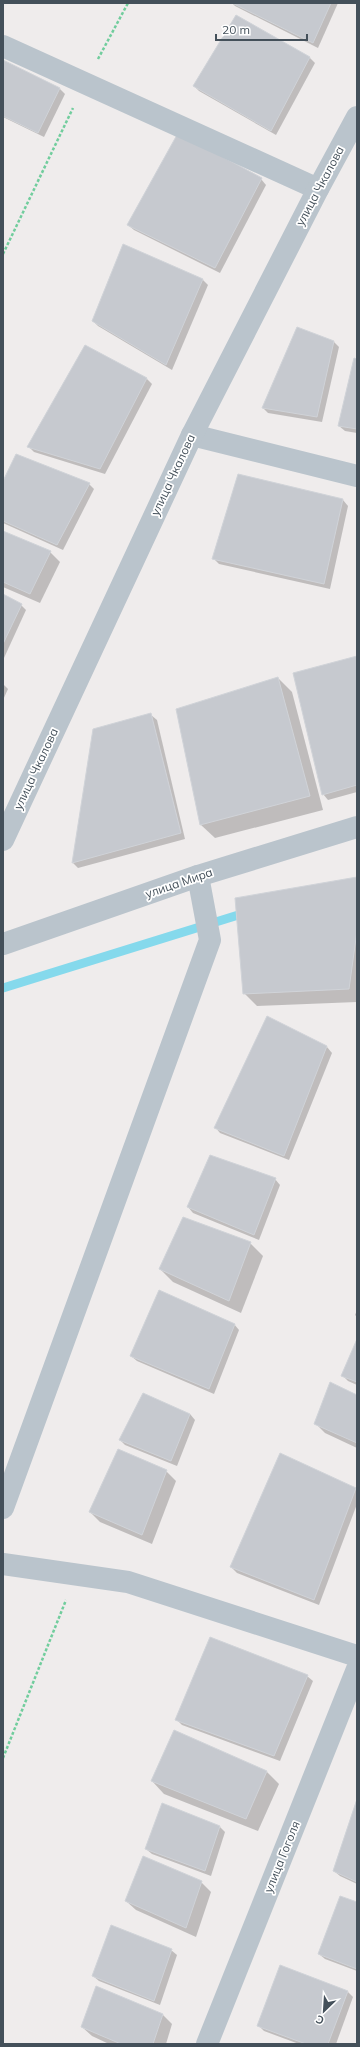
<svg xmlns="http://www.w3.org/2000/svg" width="360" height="2047" font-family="Mulish,sans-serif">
<rect width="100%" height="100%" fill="#efecec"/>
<g fill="#0003">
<path d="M 232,3 L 338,3 L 318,48 L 235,6 Z"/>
<path d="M 309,57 L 315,63 L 276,135 L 199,91 L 194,86 Z"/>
<path d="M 3,61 L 60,89 L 65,94 L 44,137 L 3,117 Z"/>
<path d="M 261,179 L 266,185 L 220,273 L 134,230 L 128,225 Z"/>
<path d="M 124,245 L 203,280 L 208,285 L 172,370 L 98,326 L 93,321 Z"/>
<path d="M 334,342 L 339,347 L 322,422 L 268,413 L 263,408 Z"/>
<path d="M 85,346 L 147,379 L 152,384 L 105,474 L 34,452 L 29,447 Z"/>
<path d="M 357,360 L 357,433 L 345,431 L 339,426 Z"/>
<path d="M 238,475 L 343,500 L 348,506 L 330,589 L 219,564 L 214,559 Z"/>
<path d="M 3,483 L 89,484 L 94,489 L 63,550 L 3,523 Z"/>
<path d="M 3,532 L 50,552 L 60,562 L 40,603 L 3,587 Z"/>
<path d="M 3,595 L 21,605 L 26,610 L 4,658 Z"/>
<path d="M 357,657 L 357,792 L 328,800 L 323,794 Z"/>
<path d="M 278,678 L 292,692 L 323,810 L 215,838 L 201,825 L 177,710 Z"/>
<path d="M 3,684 L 8,689 L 3,700 Z"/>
<path d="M 151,715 L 157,720 L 185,839 L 78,868 L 73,863 Z"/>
<path d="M 357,878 L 357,1002 L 257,1006 L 244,993 Z"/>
<path d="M 267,1017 L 327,1047 L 332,1053 L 289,1160 L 220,1133 L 215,1127 Z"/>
<path d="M 275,1179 L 280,1185 L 259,1240 L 193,1213 L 188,1207 Z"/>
<path d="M 250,1243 L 263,1256 L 241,1313 L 173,1282 L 160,1269 Z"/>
<path d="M 357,1310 L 357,1317 L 355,1315 Z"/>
<path d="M 234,1324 L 239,1330 L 214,1394 L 137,1361 L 131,1356 Z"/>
<path d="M 357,1341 L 357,1385 L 348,1381 L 342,1375 Z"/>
<path d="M 357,1396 L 357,1448 L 325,1433 L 315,1423 Z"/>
<path d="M 190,1414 L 195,1420 L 177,1466 L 125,1445 L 120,1440 Z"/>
<path d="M 166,1471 L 176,1481 L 152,1544 L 100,1522 L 90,1512 Z"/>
<path d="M 355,1489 L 357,1491 L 357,1504 L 319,1605 L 237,1573 L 231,1567 Z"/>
<path d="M 307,1676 L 313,1681 L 280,1761 L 182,1725 L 176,1719 Z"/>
<path d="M 267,1772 L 279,1784 L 258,1831 L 164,1794 L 152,1781 Z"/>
<path d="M 357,1802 L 357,1884 L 340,1876 L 334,1871 Z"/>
<path d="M 220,1827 L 225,1832 L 211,1876 L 152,1854 L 146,1849 Z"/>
<path d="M 201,1882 L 211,1892 L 196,1937 L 136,1910 L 126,1901 Z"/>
<path d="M 357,1903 L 357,1971 L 325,1959 L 319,1954 Z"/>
<path d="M 171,1950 L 177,1955 L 160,2005 L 99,1981 L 93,1976 Z"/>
<path d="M 281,1967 L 348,1992 L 353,1997 L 336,2044 L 299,2044 L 264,2031 L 259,2026 Z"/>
<path d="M 162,2014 L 172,2024 L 166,2044 L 109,2044 L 92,2036 L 82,2027 Z"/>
</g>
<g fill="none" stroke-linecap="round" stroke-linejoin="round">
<path stroke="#85d9ec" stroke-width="9" d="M 3,988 L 248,912"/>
</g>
<g fill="#c6c9cf" stroke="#d0d3d8">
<path d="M 232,3 L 331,3 L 313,43 Z"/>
<path d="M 236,15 L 310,57 L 271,131 L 193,86 Z"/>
<path d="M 3,60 L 60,88 L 38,133 L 3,116 Z"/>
<path d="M 178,133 L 262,178 L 215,268 L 127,225 Z"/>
<path d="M 123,244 L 203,279 L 166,365 L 92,321 Z"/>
<path d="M 297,327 L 334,341 L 317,417 L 262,408 Z"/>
<path d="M 85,345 L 147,378 L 100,469 L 27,447 Z"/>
<path d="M 354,358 L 357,359 L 357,429 L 338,426 Z"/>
<path d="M 16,454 L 90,483 L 57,545 L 3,521 L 3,481 Z"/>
<path d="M 238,474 L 343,499 L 324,584 L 212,559 Z"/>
<path d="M 3,531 L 51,551 L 30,594 L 3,582 Z"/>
<path d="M 3,594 L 22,604 L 3,644 Z"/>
<path d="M 357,656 L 357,785 L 322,795 L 293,673 Z"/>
<path d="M 278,677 L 310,796 L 200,825 L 176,709 Z"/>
<path d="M 151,713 L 181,833 L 72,863 L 93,729 Z"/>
<path d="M 357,877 L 357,931 L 349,989 L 243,994 L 235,898 Z"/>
<path d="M 267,1016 L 327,1046 L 284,1156 L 214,1128 Z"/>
<path d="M 210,1155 L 276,1178 L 254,1235 L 187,1207 Z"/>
<path d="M 183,1217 L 251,1242 L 229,1301 L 159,1269 Z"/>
<path d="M 159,1290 L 235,1324 L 209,1389 L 130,1356 Z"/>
<path d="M 357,1339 L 357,1382 L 341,1376 Z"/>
<path d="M 330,1382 L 357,1395 L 357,1443 L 314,1424 Z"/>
<path d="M 143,1393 L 190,1414 L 171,1461 L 119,1440 Z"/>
<path d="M 118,1449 L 167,1470 L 142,1535 L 89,1512 Z"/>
<path d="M 280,1453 L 356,1488 L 314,1600 L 230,1567 Z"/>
<path d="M 210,1637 L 308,1675 L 274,1756 L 175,1720 Z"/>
<path d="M 174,1730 L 267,1771 L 246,1819 L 151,1781 Z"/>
<path d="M 357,1799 L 357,1882 L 333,1871 Z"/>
<path d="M 162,1803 L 220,1826 L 205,1871 L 145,1849 Z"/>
<path d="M 143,1856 L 202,1881 L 186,1928 L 125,1901 Z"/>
<path d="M 340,1896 L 357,1902 L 357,1969 L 318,1954 Z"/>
<path d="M 111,1925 L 172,1949 L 154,2001 L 92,1976 Z"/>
<path d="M 280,1965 L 348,1991 L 328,2044 L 306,2044 L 257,2026 Z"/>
<path d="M 96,1986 L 163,2014 L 153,2044 L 121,2044 L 81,2027 Z"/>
</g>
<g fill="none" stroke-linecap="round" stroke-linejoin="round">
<g stroke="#71cd9d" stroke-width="2.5" stroke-dasharray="3 2" stroke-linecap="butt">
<path d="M 98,59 L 128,3"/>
<path d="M 3,254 L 73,108"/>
<path d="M 3,1758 L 66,1600"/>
</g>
<g stroke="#bac4cc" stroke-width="22">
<path d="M 3,46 L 318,189"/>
<path d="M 192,435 L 357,476"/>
<path d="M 3,840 L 192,435 L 318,189 L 357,117"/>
<path d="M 3,944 L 198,876 L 357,827"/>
<path d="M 3,1508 L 210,940 L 198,876"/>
<path d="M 3,1564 L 128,1582 L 357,1656"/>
<path d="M 207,2044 L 357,1669"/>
</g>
</g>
<g text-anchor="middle" stroke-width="3.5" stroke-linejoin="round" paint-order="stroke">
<g font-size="12" fill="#44505a" stroke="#fff">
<text transform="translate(320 186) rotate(-62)" y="4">улица Чкалова</text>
<text transform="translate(173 475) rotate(-65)" y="4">улица Чкалова</text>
<text transform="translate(36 769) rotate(-65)" y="4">улица Чкалова</text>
<text transform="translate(179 883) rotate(-19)" y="4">улица Мира</text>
<text transform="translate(282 1857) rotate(-68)" y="4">улица Гоголя</text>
</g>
</g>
<rect width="360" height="2047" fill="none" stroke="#44505a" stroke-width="8"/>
<g transform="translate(324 2011) rotate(205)" stroke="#ffffff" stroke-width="3" paint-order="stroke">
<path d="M0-3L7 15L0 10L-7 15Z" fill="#44505a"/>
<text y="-6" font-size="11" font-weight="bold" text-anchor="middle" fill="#44505a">С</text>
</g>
<path d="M216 34v6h91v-6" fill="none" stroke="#44505a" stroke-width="2"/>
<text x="222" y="34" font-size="12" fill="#44505a" stroke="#ffffff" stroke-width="3" paint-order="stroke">20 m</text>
</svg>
